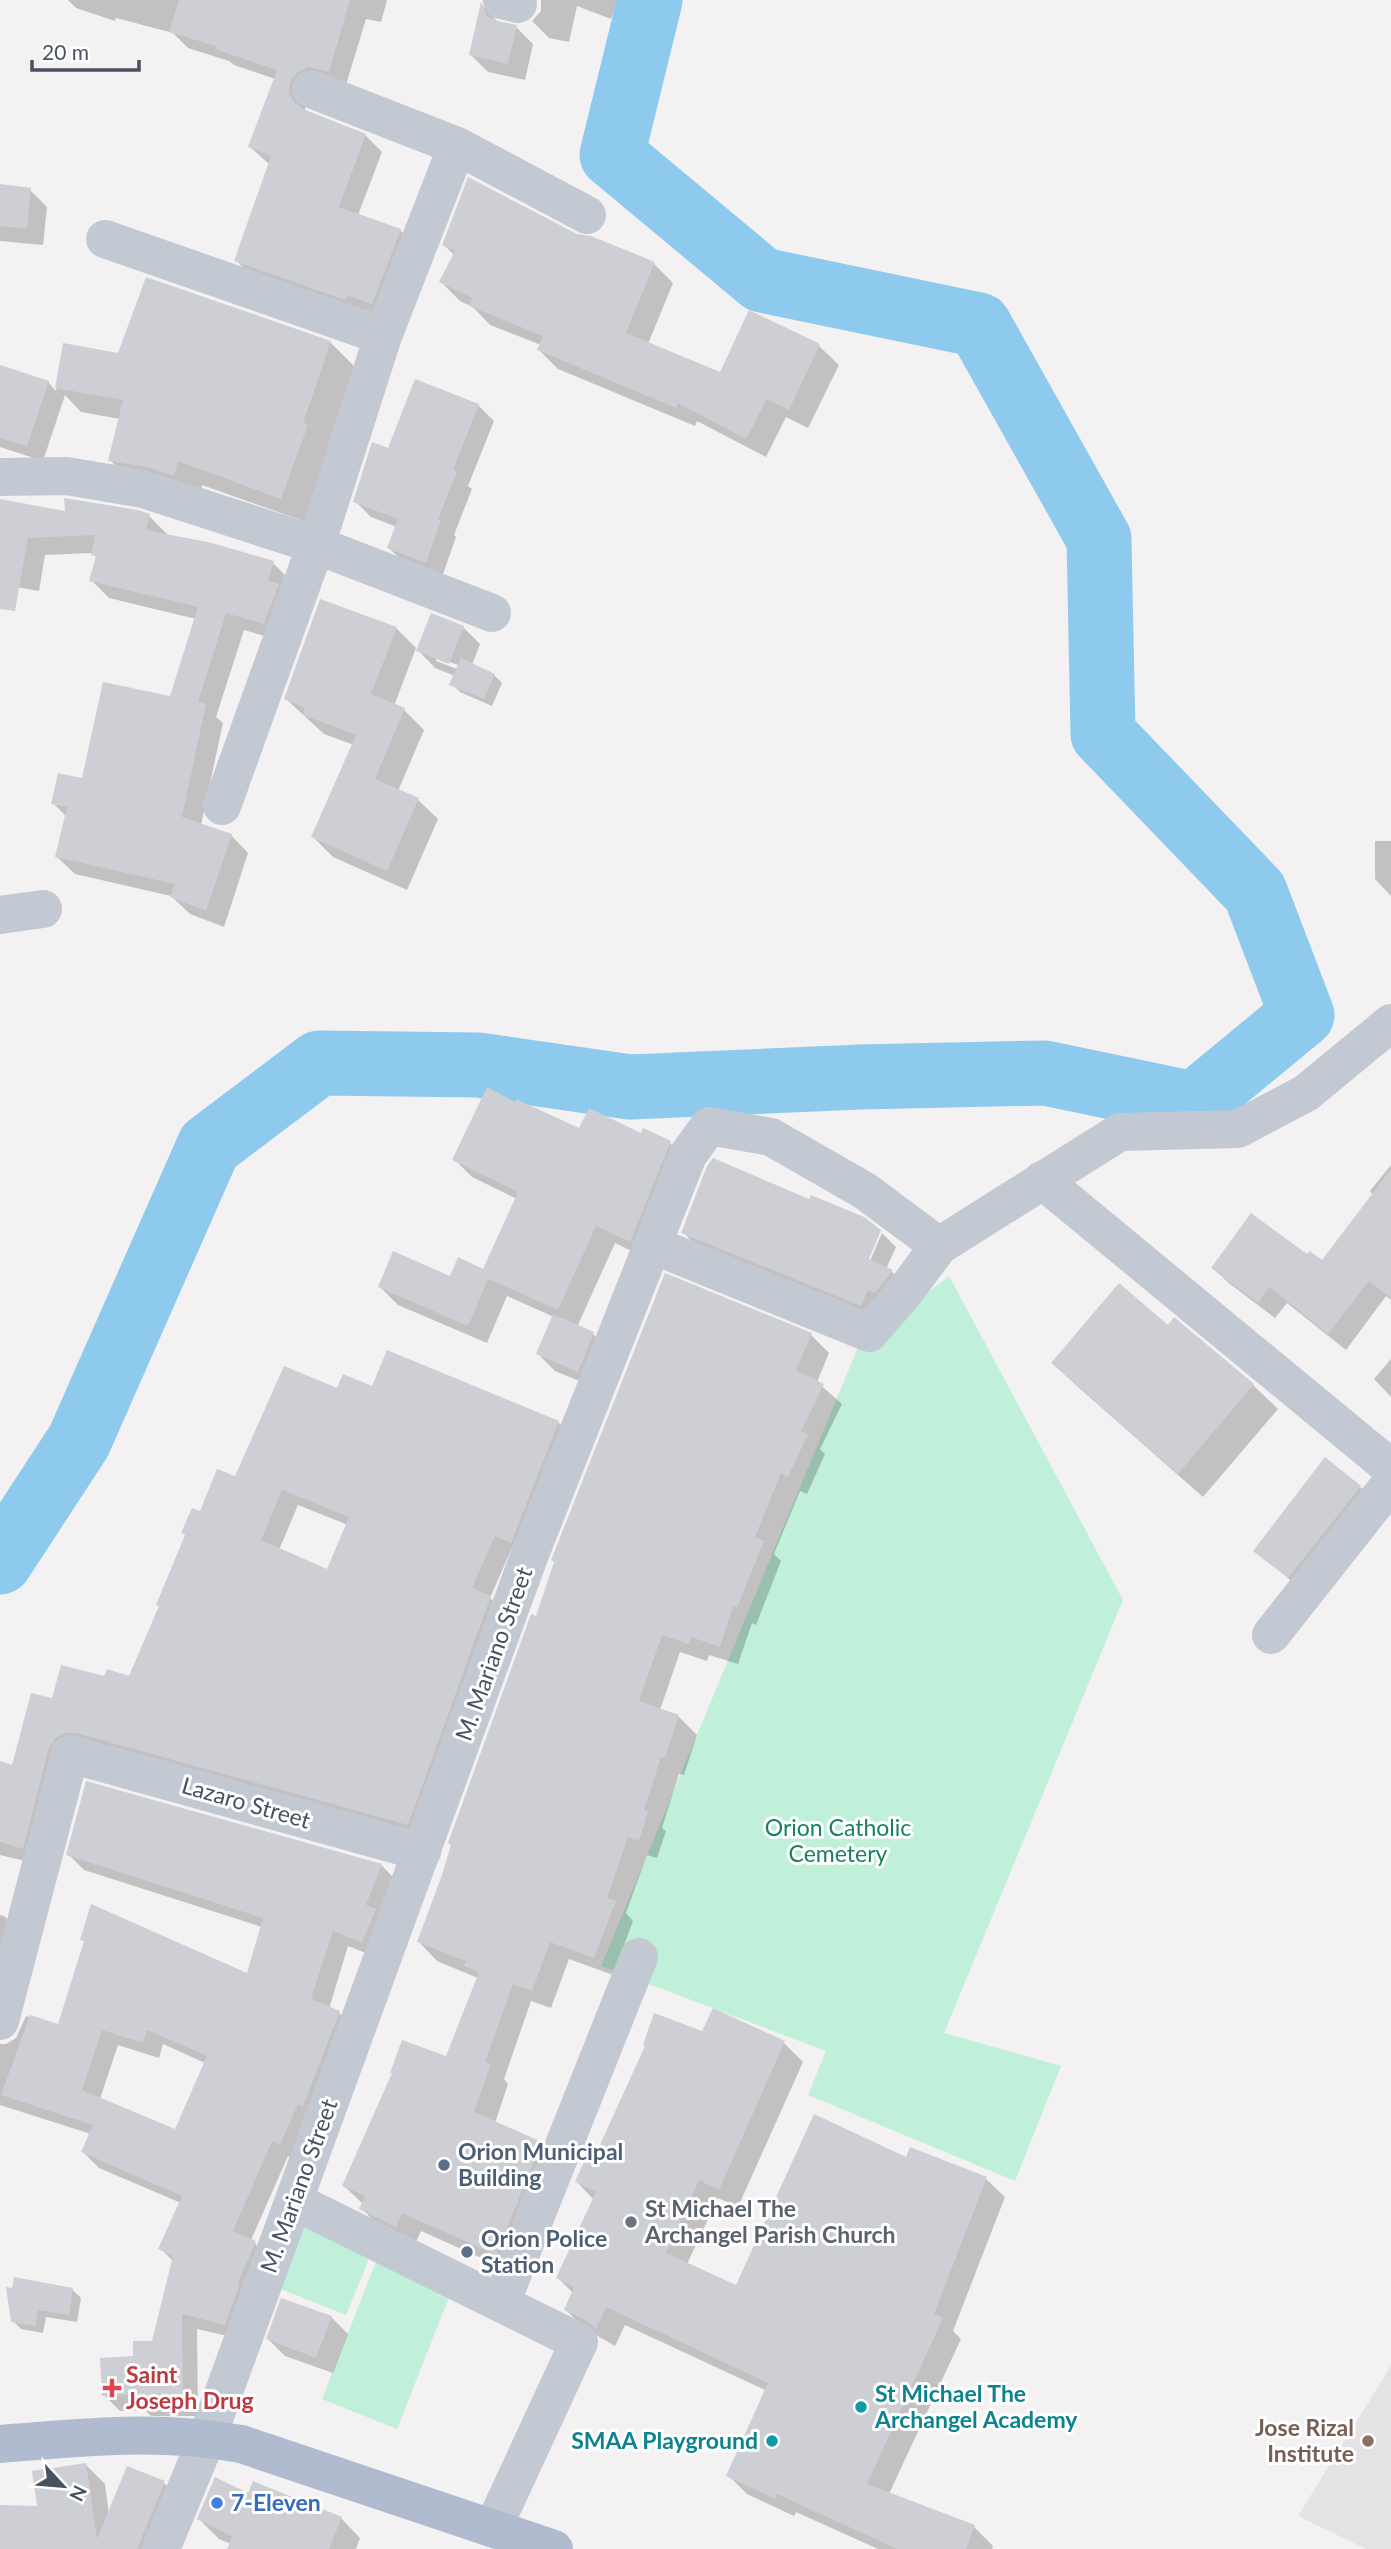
<svg xmlns="http://www.w3.org/2000/svg" width="1391" height="2549" font-family="Lato,sans-serif">
<rect width="100%" height="100%" fill="#f3f1f1"/>
<path fill="#e4e2e3" d="M 1391,2366 L 1391,2549 L 1366,2549 L 1298,2516 Z"/>
<g fill="#c0f0da">
<path d="M 949,1276 L 1123,1600 L 944,2033 L 1061,2066 L 1015,2181 L 808,2095 L 826,2051 L 601,1966 L 859,1345 Z"/>
<path d="M 302,2214 L 375,2244 L 346,2315 L 273,2286 Z"/>
<path d="M 376,2262 L 451,2292 L 397,2429 L 322,2399 Z"/>
</g>
<g fill="#0003" fill-rule="evenodd">
<path d="M 68,0 L 387,0 L 381,22 L 366,19 L 345,88 L 307,97 L 305,110 L 307,113 L 365,135 L 382,152 L 358,215 L 400,230 L 416,247 L 389,319 L 252,277 L 236,260 L 270,165 L 250,147 L 275,79 L 234,65 L 229,61 L 188,48 L 173,33 L 116,18 L 115,21 L 76,8 Z"/>
<path d="M 541,0 L 618,0 L 611,19 L 577,6 L 569,42 L 549,38 L 532,21 L 541,11 Z"/>
<path d="M 482,5 L 499,23 L 516,27 L 533,44 L 525,80 L 488,72 L 471,55 Z"/>
<path d="M 0,186 L 30,190 L 47,207 L 43,245 L 0,241 Z"/>
<path d="M 576,236 L 654,264 L 673,283 L 648,344 L 721,374 L 750,313 L 819,346 L 839,365 L 808,428 L 786,417 L 766,457 L 697,421 L 695,426 L 558,369 L 539,350 L 541,345 L 490,325 L 473,307 L 460,301 L 441,282 L 454,255 L 444,245 Z"/>
<path d="M 330,342 L 355,367 L 306,522 L 202,485 L 199,500 L 135,485 L 110,460 L 120,419 L 81,412 L 65,395 L 43,461 L 0,447 L 0,367 L 48,382 L 56,391 L 64,345 L 119,355 Z"/>
<path d="M 478,405 L 494,421 L 468,486 L 472,489 L 454,535 L 456,537 L 442,577 L 405,564 L 389,548 L 397,527 L 371,517 L 355,501 L 389,450 Z"/>
<path d="M 0,501 L 67,513 L 149,516 L 167,534 L 166,536 L 273,563 L 290,580 L 282,641 L 244,630 L 216,717 L 223,723 L 201,825 L 231,835 L 248,853 L 224,927 L 190,914 L 171,896 L 75,874 L 57,857 L 66,816 L 53,803 L 84,780 L 171,698 L 196,619 L 109,598 L 91,580 L 97,558 L 92,553 L 45,555 L 39,591 L 0,584 Z"/>
<path d="M 463,627 L 480,644 L 472,665 L 494,675 L 502,683 L 492,706 L 460,692 L 452,684 L 455,676 L 435,668 L 416,648 L 394,706 L 404,710 L 424,730 L 398,791 L 418,800 L 438,819 L 407,890 L 333,857 L 313,837 L 354,745 L 324,734 L 286,699 L 396,628 L 418,650 ZM 436,657 L 458,665 L 457,669 L 436,661 Z"/>
<path d="M 1375,841 L 1391,841 L 1391,896 L 1375,879 Z"/>
<path d="M 516,1105 L 579,1131 L 642,1135 L 670,1143 L 688,1161 L 648,1259 L 615,1243 L 577,1327 L 593,1334 L 610,1351 L 596,1388 L 555,1371 L 538,1354 L 554,1317 L 507,1296 L 487,1343 L 398,1305 L 380,1287 L 451,1278 L 484,1271 L 517,1199 L 472,1177 L 454,1159 Z"/>
<path d="M 1391,1165 L 1391,1300 L 1386,1296 L 1346,1350 L 1287,1303 L 1275,1318 L 1230,1284 L 1213,1268 L 1308,1257 L 1322,1263 L 1373,1195 L 1370,1191 Z"/>
<path d="M 810,1201 L 863,1219 L 880,1232 L 864,1267 L 867,1268 L 882,1233 L 896,1247 L 886,1269 L 892,1272 L 908,1287 L 877,1321 L 698,1248 L 683,1232 Z"/>
<path d="M 1174,1320 L 1253,1385 L 1278,1409 L 1203,1497 L 1078,1387 L 1053,1363 L 1168,1327 Z"/>
<path d="M 811,1335 L 829,1353 L 817,1382 L 842,1404 L 820,1449 L 825,1454 L 807,1494 L 800,1491 L 774,1554 L 781,1561 L 756,1625 L 752,1623 L 738,1664 L 709,1655 L 707,1661 L 680,1652 L 660,1710 L 678,1716 L 697,1735 L 684,1775 L 679,1774 L 662,1828 L 666,1831 L 657,1858 L 647,1855 L 626,1913 L 633,1921 L 613,1975 L 569,1959 L 551,2008 L 531,2001 L 504,2079 L 508,2084 L 495,2123 L 541,2143 L 559,2162 L 515,2273 L 421,2231 L 415,2244 L 380,2227 L 361,2208 L 363,2204 L 344,2186 L 447,2058 L 478,1978 L 437,1961 L 419,1942 L 537,1618 Z"/>
<path d="M 1391,1359 L 1391,1397 L 1374,1379 Z"/>
<path d="M 373,1388 L 558,1422 L 574,1438 L 511,1550 L 490,1598 L 506,1614 L 423,1840 L 93,1748 L 38,1864 L 0,1855 L 0,1763 L 13,1767 L 53,1700 L 105,1678 L 130,1678 L 201,1513 L 236,1479 L 338,1390 ZM 298,1505 L 348,1525 L 328,1572 L 279,1550 Z"/>
<path d="M 1360,1487 L 1377,1504 L 1306,1594 L 1256,1550 Z"/>
<path d="M 68,1854 L 381,1865 L 397,1881 L 378,1958 L 348,1946 L 329,2009 L 339,2013 L 355,2029 L 297,2160 L 288,2156 L 251,2240 L 271,2258 L 241,2339 L 197,2329 L 198,2416 L 151,2416 L 145,2410 L 120,2411 L 104,2395 L 135,2357 L 153,2342 L 173,2261 L 161,2249 L 181,2203 L 99,2168 L 83,2152 L 91,2134 L 0,2105 L 0,2044 L 6,2044 L 16,2038 L 26,2016 L 59,2026 L 86,1943 L 82,1939 L 248,1975 L 262,1927 L 84,1870 ZM 163,2044 L 205,2063 L 176,2131 L 100,2099 L 118,2045 L 159,2058 Z"/>
<path d="M 0,1915 L 4,1916 L 20,1932 L 0,2010 Z"/>
<path d="M 713,2010 L 784,2043 L 803,2062 L 738,2207 L 718,2198 L 687,2264 L 737,2287 L 907,2159 L 911,2149 L 986,2179 L 1005,2197 L 953,2331 L 961,2339 L 889,2494 L 974,2527 L 993,2546 L 992,2549 L 878,2549 L 796,2512 L 794,2516 L 747,2494 L 728,2475 L 767,2391 L 625,2325 L 615,2346 L 584,2328 L 566,2310 L 573,2293 L 558,2278 L 594,2200 L 577,2182 L 703,2033 Z"/>
<path d="M 73,2290 L 81,2298 L 77,2322 L 46,2317 L 43,2333 L 21,2329 L 13,2321 Z"/>
<path d="M 331,2317 L 348,2334 L 333,2373 L 285,2356 L 268,2339 Z"/>
<path d="M 86,2465 L 105,2484 L 109,2515 L 128,2468 L 164,2483 L 183,2502 L 163,2549 L 0,2549 L 0,2507 L 39,2507 Z"/>
<path d="M 249,2495 L 341,2518 L 360,2538 L 356,2549 L 229,2549 L 231,2544 L 219,2539 L 199,2519 Z"/>
</g>
<g fill="none" stroke-linecap="round" stroke-linejoin="round">
<path stroke="#8dcaed" stroke-width="65" d="M 0,1562 L 79,1441 L 209,1146 L 319,1063 L 478,1065 L 630,1087 L 860,1077 L 1045,1073 L 1194,1104 L 1302,1015 L 1255,892 L 1103,734 L 1099,539 L 979,325 L 762,280 L 612,155 L 650,0"/>
</g>
<g fill="#cdcfd5" fill-rule="evenodd">
<path d="M 179,0 L 350,0 L 329,72 L 308,67 L 298,72 L 291,80 L 289,92 L 294,102 L 303,109 L 366,134 L 339,207 L 401,229 L 372,304 L 347,295 L 345,300 L 234,261 L 271,156 L 248,147 L 277,70 L 215,49 L 216,46 L 169,32 Z"/>
<path d="M 481,2 L 487,16 L 497,21 L 517,25 L 508,64 L 469,55 Z"/>
<path d="M 468,177 L 577,234 L 591,236 L 655,262 L 626,333 L 720,372 L 749,310 L 820,344 L 789,410 L 767,399 L 746,439 L 678,403 L 676,408 L 537,350 L 543,336 L 469,306 L 472,298 L 439,282 L 455,251 L 442,245 Z"/>
<path d="M 0,184 L 31,188 L 27,229 L 0,226 Z"/>
<path d="M 146,277 L 331,341 L 303,423 L 308,425 L 281,499 L 178,461 L 174,476 L 147,467 L 108,461 L 123,400 L 55,388 L 63,343 L 118,353 Z"/>
<path d="M 0,365 L 49,381 L 27,446 L 0,438 Z"/>
<path d="M 415,379 L 479,404 L 453,470 L 457,472 L 438,519 L 441,520 L 426,563 L 387,548 L 398,519 L 353,502 L 372,442 L 388,448 Z"/>
<path d="M 64,498 L 138,510 L 150,514 L 146,530 L 212,543 L 274,561 L 268,580 L 279,584 L 264,624 L 226,613 L 198,702 L 206,704 L 182,817 L 232,834 L 206,911 L 170,897 L 175,884 L 55,857 L 67,807 L 51,804 L 58,773 L 82,778 L 103,682 L 170,696 L 198,607 L 89,581 L 96,556 L 91,555 L 95,535 L 28,538 L 15,611 L 0,609 L 0,499 L 65,511 Z"/>
<path d="M 320,599 L 397,627 L 371,694 L 405,708 L 375,779 L 419,798 L 387,871 L 311,837 L 356,735 L 303,715 L 305,708 L 284,699 Z"/>
<path d="M 431,613 L 464,626 L 449,664 L 416,651 Z"/>
<path d="M 461,658 L 495,674 L 484,699 L 449,685 Z"/>
<path d="M 487,1087 L 515,1102 L 516,1099 L 579,1128 L 589,1108 L 641,1133 L 643,1128 L 671,1141 L 630,1242 L 596,1226 L 558,1310 L 488,1279 L 468,1326 L 378,1287 L 393,1251 L 450,1276 L 458,1257 L 483,1269 L 518,1192 L 452,1160 Z"/>
<path d="M 713,1158 L 809,1199 L 811,1195 L 864,1217 L 881,1230 L 869,1259 L 893,1270 L 875,1293 L 868,1290 L 861,1306 L 681,1233 L 707,1166 Z"/>
<path d="M 1391,1169 L 1391,1298 L 1369,1281 L 1328,1334 L 1269,1287 L 1258,1303 L 1211,1268 L 1251,1213 L 1307,1254 L 1310,1251 L 1322,1260 Z"/>
<path d="M 665,1273 L 812,1333 L 796,1370 L 824,1384 L 801,1431 L 808,1434 L 788,1477 L 781,1473 L 755,1537 L 764,1541 L 737,1608 L 733,1606 L 720,1647 L 691,1637 L 689,1644 L 662,1635 L 639,1701 L 679,1715 L 665,1758 L 661,1757 L 644,1810 L 648,1811 L 639,1841 L 628,1837 L 607,1898 L 616,1901 L 594,1958 L 550,1942 L 532,1991 L 513,1984 L 485,2062 L 491,2064 L 474,2112 L 542,2142 L 496,2255 L 402,2213 L 396,2227 L 359,2209 L 365,2196 L 342,2186 L 392,2073 L 390,2073 L 402,2040 L 446,2056 L 479,1972 L 464,1966 L 466,1961 L 417,1942 L 442,1875 L 451,1845 L 448,1843 L 531,1614 L 536,1616 L 554,1562 L 551,1560 Z"/>
<path d="M 1119,1283 L 1168,1325 L 1174,1317 L 1254,1384 L 1178,1474 L 1051,1363 Z"/>
<path d="M 553,1314 L 594,1332 L 578,1372 L 536,1354 Z"/>
<path d="M 387,1350 L 559,1421 L 511,1543 L 495,1536 L 472,1588 L 491,1596 L 408,1825 L 76,1733 L 65,1733 L 55,1738 L 49,1748 L 23,1849 L 0,1842 L 0,1761 L 12,1765 L 31,1693 L 52,1698 L 61,1665 L 104,1676 L 107,1669 L 129,1676 L 159,1606 L 156,1605 L 185,1535 L 181,1533 L 192,1508 L 200,1511 L 217,1469 L 235,1476 L 284,1366 L 337,1388 L 343,1374 L 372,1386 ZM 282,1490 L 349,1517 L 327,1569 L 261,1540 Z"/>
<path d="M 1325,1457 L 1361,1486 L 1288,1578 L 1253,1551 Z"/>
<path d="M 86,1781 L 382,1864 L 366,1905 L 376,1909 L 362,1943 L 333,1931 L 311,1999 L 340,2011 L 303,2106 L 298,2104 L 280,2145 L 272,2141 L 233,2231 L 256,2241 L 238,2283 L 240,2283 L 225,2325 L 182,2314 L 183,2400 L 133,2401 L 133,2395 L 102,2396 L 100,2358 L 133,2356 L 133,2341 L 152,2341 L 173,2256 L 158,2249 L 182,2196 L 81,2152 L 93,2125 L 1,2095 L 30,2015 L 58,2024 L 84,1941 L 80,1940 L 91,1904 L 247,1973 L 263,1918 L 66,1855 ZM 102,2030 L 143,2043 L 147,2030 L 207,2056 L 175,2129 L 82,2090 Z"/>
<path d="M 713,2008 L 785,2041 L 719,2190 L 699,2180 L 666,2253 L 736,2285 L 814,2114 L 906,2157 L 910,2147 L 987,2177 L 934,2314 L 943,2318 L 867,2484 L 975,2525 L 966,2549 L 897,2549 L 777,2494 L 775,2499 L 726,2476 L 768,2383 L 606,2307 L 596,2329 L 589,2322 L 564,2310 L 574,2287 L 556,2278 L 596,2192 L 575,2182 L 587,2155 L 594,2158 L 645,2046 L 643,2045 L 654,2013 L 702,2031 Z"/>
<path d="M 14,2277 L 73,2288 L 69,2315 L 38,2310 L 35,2326 L 11,2322 L 6,2287 L 12,2288 Z"/>
<path d="M 281,2298 L 332,2316 L 316,2358 L 266,2339 Z"/>
<path d="M 86,2463 L 97,2539 L 127,2466 L 165,2481 L 137,2549 L 0,2549 L 0,2505 L 37,2506 L 32,2471 Z"/>
<path d="M 215,2477 L 248,2493 L 253,2481 L 342,2517 L 329,2549 L 227,2549 L 232,2536 L 197,2519 Z"/>
</g>
<g fill="none" stroke-linecap="round" stroke-linejoin="round">
<g stroke="#c2c9d2" stroke-width="38">
<path d="M 502,0 L 518,4"/>
<path d="M 311,89 L 457,146 L 587,215"/>
<path d="M 105,239 L 383,336"/>
<path d="M 0,477 L 67,476 L 143,489 L 316,545 L 383,336 L 457,146"/>
<path d="M 222,806 L 316,545 L 492,613"/>
<path d="M 0,915 L 43,909"/>
<path d="M 1042,1180 L 1391,1468"/>
<path d="M 653,1245 L 869,1333 L 903,1294 L 939,1246 L 1120,1132 L 1238,1129 L 1306,1093 L 1391,1023"/>
<path d="M 1271,1635 L 1391,1483"/>
<path d="M 0,2021 L 70,1754 L 422,1852"/>
<path d="M 294,2201 L 579,2342 L 493,2528"/>
<path d="M 501,2303 L 639,1957"/>
<path d="M 161,2549 L 207,2438 L 530,1554 L 688,1155 L 709,1126 L 771,1137 L 865,1191 L 939,1246"/>
</g>
<path stroke="#b1bbcf" stroke-width="38" d="M 0,2444 C 81,2437 161,2429 241,2444 L 554,2549"/>
</g>
<g fill="#5c6f8a" stroke="#fff" stroke-width="2.5">
<circle cx="444" cy="2165" r="7"/>
<circle cx="467" cy="2252" r="7"/>
</g>
<circle fill="#6b7280" stroke="#fff" stroke-width="2.5" cx="631" cy="2222" r="7"/>
<path fill="#e0444e" stroke="#fff" stroke-width="2.5" d="M108.5 2377.5h7v7h7v7h-7v7h-7v-7h-7v-7h7z"/>
<g fill="#0f9aa8" stroke="#fff" stroke-width="2.5">
<circle cx="861" cy="2407" r="7"/>
<circle cx="772" cy="2441" r="7"/>
</g>
<circle fill="#8d6e63" stroke="#fff" stroke-width="2.5" cx="1368" cy="2441" r="7"/>
<circle fill="#3f7fe0" stroke="#fff" stroke-width="2.5" cx="217" cy="2503" r="7"/>
<g text-anchor="middle" stroke-width="6" stroke-linejoin="round" paint-order="stroke">
<g font-size="23" fill="#48515f" stroke="#fff">
<text transform="translate(494 1654) rotate(-70)" y="8">M. Mariano Street</text>
<text transform="translate(246 1803) rotate(16)" y="8">Lazaro Street</text>
<text transform="translate(299 2186) rotate(-70)" y="8">M. Mariano Street</text>
</g>
<g font-size="23" fill="#17825d" stroke="#fff">
<text x="838" y="1836">Orion Catholic<tspan x="838" dy="26">Cemetery</tspan></text>
</g>
<g font-size="23" font-weight="bold" fill="#4e5e75" stroke="#fff" text-anchor="start">
<text x="458" y="2160">Orion Municipal<tspan x="458" dy="26">Building</tspan></text>
<text x="481" y="2247">Orion Police<tspan x="481" dy="26">Station</tspan></text>
</g>
<g font-size="23" font-weight="bold" fill="#5b616d" stroke="#fff" text-anchor="start">
<text x="645" y="2217">St Michael The<tspan x="645" dy="26">Archangel Parish Church</tspan></text>
</g>
<g font-size="23" font-weight="bold" fill="#be3a42" stroke="#fff" text-anchor="start">
<text x="126" y="2383">Saint<tspan x="126" dy="26">Joseph Drug</tspan></text>
</g>
<g font-size="23" font-weight="bold" fill="#0d838f" stroke="#fff" text-anchor="start">
<text x="875" y="2402">St Michael The<tspan x="875" dy="26">Archangel Academy</tspan></text>
<text x="758" y="2449" text-anchor="end">SMAA Playground</text>
</g>
<g font-size="23" font-weight="bold" fill="#785e54" stroke="#fff" text-anchor="end">
<text x="1354" y="2436">Jose Rizal<tspan x="1354" dy="26">Institute</tspan></text>
</g>
<g font-size="23" font-weight="bold" fill="#366cbe" stroke="#fff" text-anchor="start">
<text x="231" y="2511">7-Eleven</text>
</g>
</g>
<g transform="translate(63 2486) rotate(116)" stroke="#ffffff" stroke-width="5" paint-order="stroke">
<path d="M0-5L12 26L0 18L-12 26Z" fill="#48515f"/>
<text y="-10" font-size="19" font-weight="bold" text-anchor="middle" fill="#48515f">N</text>
</g>
<path d="M32 60v10h107v-10" fill="none" stroke="#48515f" stroke-width="3.5"/>
<text x="42" y="60" font-size="21" fill="#48515f" stroke="#ffffff" stroke-width="5" paint-order="stroke">20 m</text>
</svg>
